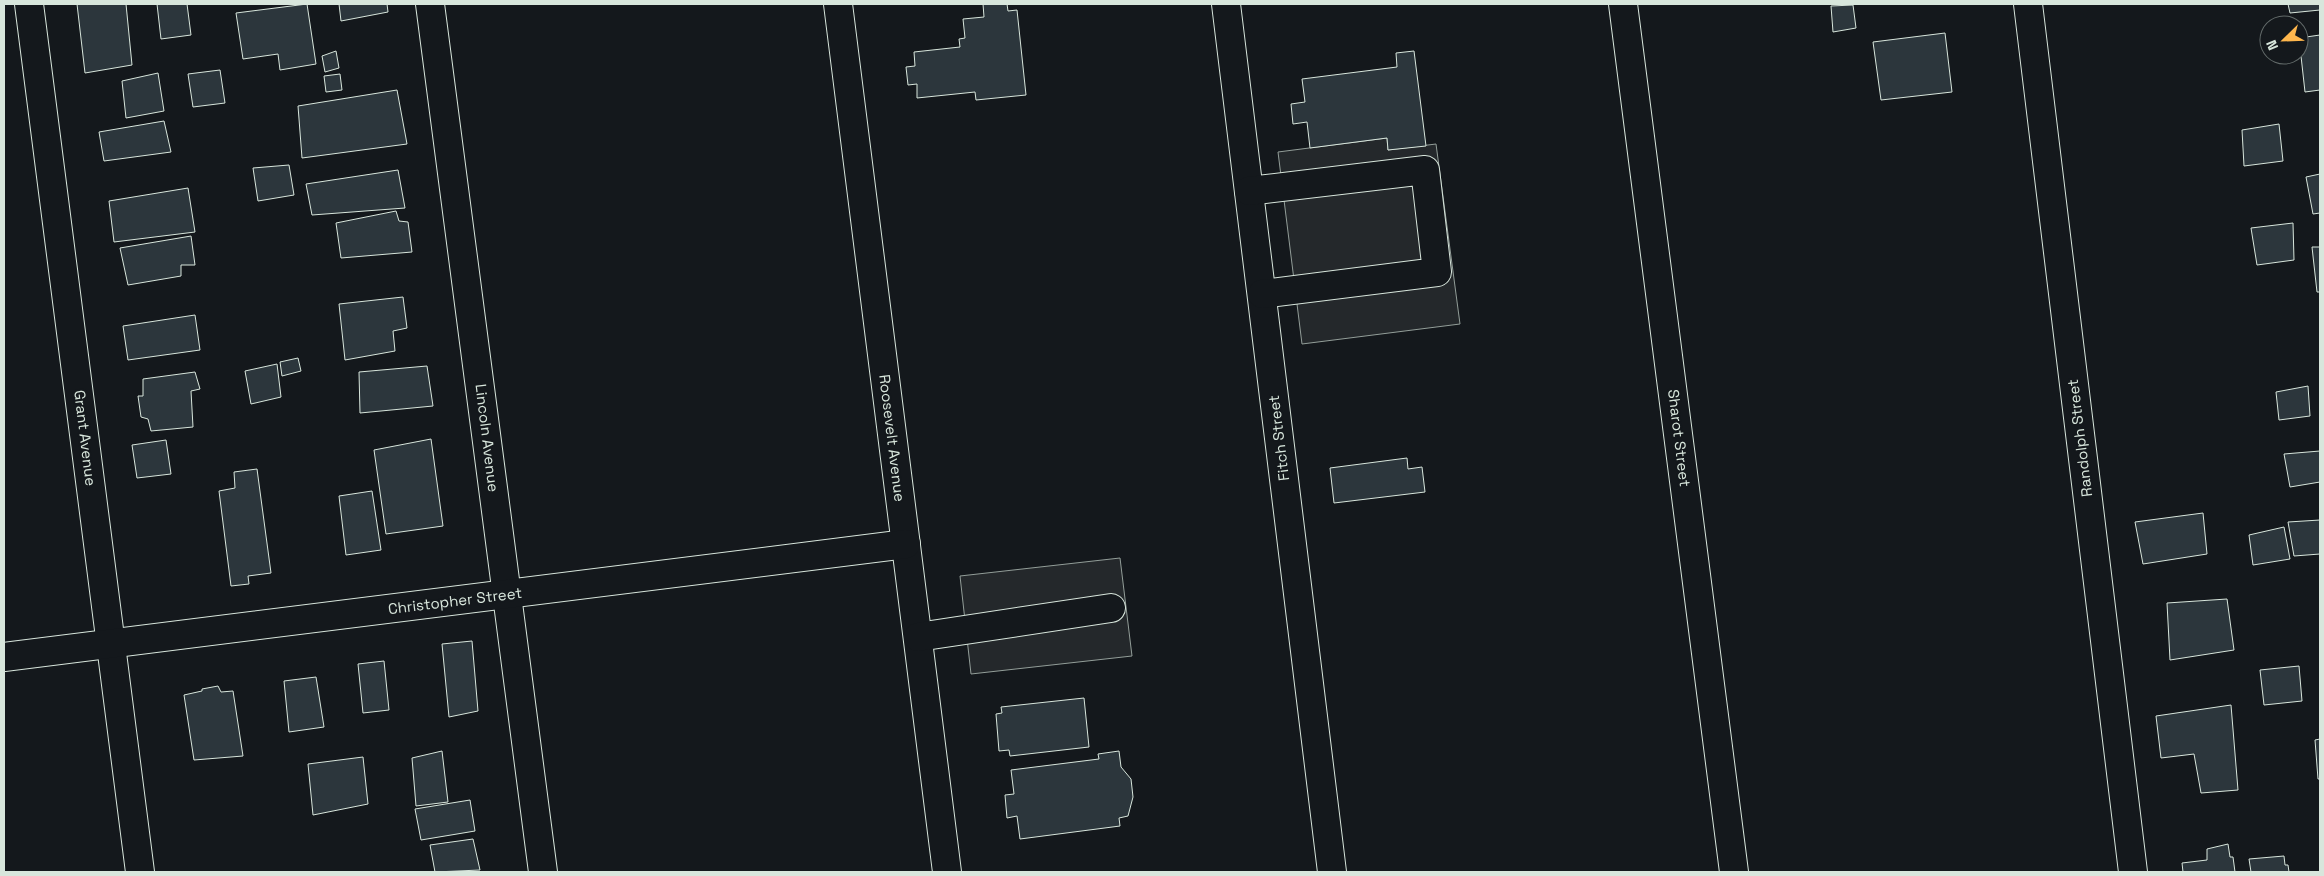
<svg xmlns="http://www.w3.org/2000/svg" width="2324" height="876" font-family="'Space Grotesk',sans-serif">
<rect width="100%" height="100%" fill="#14181c"/>
<g fill="#24282b" stroke="#939e99">
<path d="M 1387,138 L 1388,150 L 1436,144 L 1460,324 L 1302,344 L 1278,152 Z"/>
<path d="M 1120,558 L 1132,656 L 971,674 L 960,576 Z"/>
</g>
<g fill="#2c363c" stroke="#d8e6dc">
<path d="M 77,4 L 126,4 L 132,65 L 85,73 Z"/>
<path d="M 157,4 L 187,4 L 191,35 L 161,39 Z"/>
<path d="M 307,4 L 316,64 L 280,70 L 278,54 L 243,59 L 236,13 Z"/>
<path d="M 339,4 L 387,4 L 388,12 L 341,21 Z"/>
<path d="M 983,4 L 1007,4 L 1008,11 L 1017,10 L 1026,95 L 976,100 L 975,92 L 917,98 L 917,84 L 908,85 L 906,67 L 915,66 L 914,52 L 960,47 L 959,39 L 965,38 L 963,19 L 984,17 Z"/>
<path d="M 2288,4 L 2320,4 L 2320,10 L 2290,13 Z"/>
<path d="M 1853,5 L 1856,28 L 1833,32 L 1831,6 Z"/>
<path d="M 1945,33 L 1952,92 L 1881,100 L 1873,42 Z"/>
<path d="M 2320,35 L 2320,90 L 2305,92 L 2299,38 Z"/>
<path d="M 336,51 L 339,68 L 325,72 L 322,56 Z"/>
<path d="M 1414,51 L 1426,146 L 1388,150 L 1387,138 L 1310,148 L 1307,122 L 1293,124 L 1291,104 L 1305,102 L 1302,79 L 1397,67 L 1396,53 Z"/>
<path d="M 220,70 L 225,103 L 193,107 L 188,74 Z"/>
<path d="M 158,73 L 164,111 L 126,118 L 122,81 Z"/>
<path d="M 340,74 L 342,90 L 326,92 L 324,76 Z"/>
<path d="M 397,90 L 407,144 L 302,158 L 298,106 Z"/>
<path d="M 164,121 L 171,152 L 104,161 L 99,132 Z"/>
<path d="M 2279,124 L 2283,161 L 2244,166 L 2242,130 Z"/>
<path d="M 289,165 L 294,195 L 258,201 L 253,168 Z"/>
<path d="M 398,170 L 405,208 L 312,215 L 306,184 Z"/>
<path d="M 2320,174 L 2320,213 L 2313,214 L 2306,177 Z"/>
<path d="M 188,188 L 195,232 L 114,242 L 109,201 Z"/>
<path d="M 396,211 L 399,221 L 408,222 L 412,252 L 341,258 L 336,223 Z"/>
<path d="M 2293,223 L 2294,260 L 2257,265 L 2251,228 Z"/>
<path d="M 191,236 L 195,265 L 181,265 L 181,276 L 128,285 L 120,248 Z"/>
<path d="M 2312,247 L 2320,247 L 2320,292 L 2317,292 Z"/>
<path d="M 403,297 L 407,328 L 393,331 L 395,351 L 345,360 L 339,304 Z"/>
<path d="M 195,315 L 200,350 L 128,360 L 123,326 Z"/>
<path d="M 298,358 L 301,371 L 282,376 L 280,362 Z"/>
<path d="M 277,364 L 281,397 L 251,404 L 245,371 Z"/>
<path d="M 427,366 L 433,406 L 360,413 L 359,372 Z"/>
<path d="M 195,372 L 200,389 L 191,391 L 193,427 L 151,431 L 148,419 L 141,417 L 138,396 L 143,396 L 143,379 Z"/>
<path d="M 2308,386 L 2310,416 L 2279,420 L 2276,392 Z"/>
<path d="M 431,439 L 443,526 L 386,534 L 374,450 Z"/>
<path d="M 166,440 L 171,474 L 137,478 L 132,445 Z"/>
<path d="M 2320,451 L 2320,482 L 2290,487 L 2284,454 Z"/>
<path d="M 1407,458 L 1408,469 L 1422,467 L 1425,492 L 1334,503 L 1330,468 Z"/>
<path d="M 257,469 L 271,573 L 248,576 L 249,584 L 231,586 L 219,491 L 235,488 L 234,472 Z"/>
<path d="M 372,491 L 381,550 L 346,555 L 339,496 Z"/>
<path d="M 2203,513 L 2207,554 L 2143,564 L 2135,522 Z"/>
<path d="M 2320,520 L 2320,554 L 2294,556 L 2288,522 Z"/>
<path d="M 2284,527 L 2290,559 L 2253,565 L 2249,535 Z"/>
<path d="M 2227,599 L 2234,650 L 2170,660 L 2167,603 Z"/>
<path d="M 472,641 L 478,711 L 449,717 L 442,644 Z"/>
<path d="M 384,661 L 389,710 L 363,713 L 358,664 Z"/>
<path d="M 2299,666 L 2302,701 L 2264,705 L 2260,670 Z"/>
<path d="M 316,677 L 324,727 L 289,732 L 284,681 Z"/>
<path d="M 218,686 L 221,692 L 233,691 L 243,756 L 194,760 L 184,695 L 202,691 L 202,689 Z"/>
<path d="M 1084,698 L 1089,747 L 1010,756 L 1009,750 L 999,751 L 996,714 L 1002,713 L 1001,707 Z"/>
<path d="M 2231,705 L 2238,790 L 2201,793 L 2194,754 L 2161,758 L 2156,716 Z"/>
<path d="M 2320,739 L 2320,779 L 2318,779 L 2315,740 Z"/>
<path d="M 442,751 L 448,802 L 416,806 L 412,758 Z"/>
<path d="M 1119,751 L 1121,767 L 1131,779 L 1133,797 L 1128,816 L 1119,818 L 1120,826 L 1020,839 L 1017,816 L 1007,818 L 1005,795 L 1014,794 L 1011,770 L 1099,759 L 1098,754 Z"/>
<path d="M 363,757 L 368,804 L 313,815 L 308,764 Z"/>
<path d="M 470,800 L 475,831 L 421,840 L 415,809 Z"/>
<path d="M 473,839 L 480,870 L 435,872 L 430,845 Z"/>
<path d="M 2228,844 L 2230,857 L 2233,857 L 2235,872 L 2183,872 L 2182,863 L 2207,860 L 2207,849 Z"/>
<path d="M 2284,856 L 2285,865 L 2288,865 L 2289,872 L 2251,872 L 2249,859 Z"/>
</g>
<g fill="none" stroke-linecap="round" stroke-linejoin="round">
<g stroke="#d8e6dc" stroke-width="30">
<g id="minor">
<path d="M 29,4 L 140,872"/>
<path d="M 430,4 L 543,872"/>
<path d="M 838,4 L 947,872"/>
<path d="M 1226,4 L 1332,872"/>
<path d="M 1623,4 L 1734,872"/>
<path d="M 2028,4 L 2133,872"/>
<path d="M 1249,191 L 1425,170 L 1437,272 L 1262,294"/>
<path d="M 918,637 L 1111,608"/>
<path d="M 4,657 L 906,544"/>
</g>
</g>
<use href="#minor" stroke="#14181c" stroke-width="28"/>
</g>
<g text-anchor="middle" stroke-width="4" stroke-linejoin="round" paint-order="stroke">
<g font-size="15" fill="#d8e6dc" stroke="#14181c">
<text transform="translate(85 438) rotate(83)" y="5">Grant Avenue</text>
<text transform="translate(487 438) rotate(83)" y="5">Lincoln Avenue</text>
<text transform="translate(892 438) rotate(83)" y="5">Roosevelt Avenue</text>
<text transform="translate(1279 438) rotate(-97)" y="5">Fitch Street</text>
<text transform="translate(1679 438) rotate(83)" y="5">Sharot Street</text>
<text transform="translate(2080 438) rotate(-97)" y="5">Randolph Street</text>
<text transform="translate(455 601) rotate(-7)" y="5">Christopher Street</text>
</g>
</g>
<rect width="2324" height="876" fill="none" stroke="#d8e6dc" stroke-width="10"/>
<g transform="translate(2284 40) rotate(247)"><circle r="24" fill="#14181c" stroke="#626a69"/>
<path d="M0-4L9 19L0 12L-9 19Z" fill="#ffb74d"/>
<text y="-8" font-size="14" font-weight="bold" text-anchor="middle" fill="#d8e6dc">N</text>
</g>
</svg>
